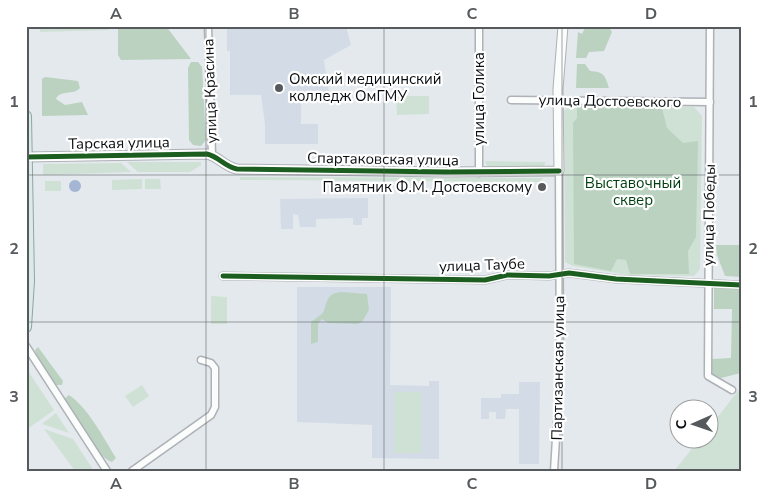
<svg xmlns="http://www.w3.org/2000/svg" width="767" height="497" font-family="'Nunito Sans',sans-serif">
<rect width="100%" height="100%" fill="#e4e9ee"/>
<g fill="#d3dce6">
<path d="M 227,26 L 346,26 L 351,45 L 324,60 L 330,100 L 301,100 L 301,124 L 318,124 L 318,144 L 265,144 L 265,124 L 261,95 L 230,95 L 230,51 L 227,51 Z"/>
<path d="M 368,198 L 368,218 L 362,218 L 362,225 L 353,225 L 353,218 L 316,219 L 316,227 L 300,227 L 298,215 L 293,214 L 293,229 L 281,229 L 280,199 Z"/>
<path d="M 297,287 L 391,287 L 390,385 L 429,386 L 429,381 L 439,381 L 439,459 L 372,458 L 372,425 L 297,422 Z"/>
<path d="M 519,382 L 540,382 L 539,464 L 519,464 L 519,409 L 506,409 L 505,419 L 496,419 L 496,412 L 489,412 L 489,419 L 481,419 L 481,398 L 501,398 L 501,394 L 519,394 Z"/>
</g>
<g fill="#cfe1d4">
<path d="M 40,26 L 109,26 L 109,30 L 40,32 Z"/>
<path d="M 396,96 L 429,96 L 429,114 L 397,115 Z"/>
<path d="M 573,104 L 694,107 L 702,116 L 700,269 L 694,276 L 628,275 L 573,266 L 565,262 L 564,111 Z"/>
<path d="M 485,161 L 545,162 L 545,164 L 542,168 L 488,168 Z"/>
<path d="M 127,162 L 201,162 L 201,165 L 190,172 L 138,172 Z"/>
<path d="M 121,163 L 131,172 L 43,175 L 43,164 Z"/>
<path d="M 240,177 L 544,178 L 539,182 L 240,180 Z"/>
<path d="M 142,179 L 142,189 L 112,190 L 112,180 Z"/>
<path d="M 145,179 L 160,179 L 161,189 L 145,189 Z"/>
<rect x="45" y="181" width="16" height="10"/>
<path d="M 211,296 L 227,297 L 227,324 L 211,324 Z"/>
<path d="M 26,368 L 54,410 L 26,430 Z"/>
<path d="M 142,385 L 149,396 L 133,407 L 125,396 Z"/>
<path d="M 741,387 L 741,471 L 674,471 L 699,440 L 710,440 L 710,427 Z"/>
<rect x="394" y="392" width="27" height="61"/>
<path d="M 56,413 L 69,433 L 42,424 Z"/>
<path d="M 44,429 L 73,439 L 94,471 L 75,471 Z"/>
</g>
<g fill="#bbd2c1">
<path d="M 118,26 L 166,26 L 191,59 L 121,60 L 118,55 Z"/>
<path d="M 586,26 L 608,26 L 612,32 L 604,51 L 589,52 L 586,58 L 576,58 L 578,32 L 582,34 Z"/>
<path d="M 191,62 L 198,62 L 202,67 L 206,140 L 201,146 L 193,145 L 189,140 L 188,68 Z"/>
<path d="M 577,64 L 585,64 L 590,71 C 604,72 605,75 609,88 L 576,88 Z"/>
<path d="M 45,77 L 78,81 L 80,88 C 73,96 60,89 56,99 L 65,105 L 82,102 L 88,115 L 42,116 L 42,79 Z"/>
<path d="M 577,105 L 662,108 L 667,128 L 683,143 L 698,141 L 696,237 L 688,251 L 689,274 L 630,274 L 626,260 L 617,259 L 611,271 L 574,264 L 573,123 L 577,118 Z"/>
<path d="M 716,245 L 741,245 L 741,277 L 725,276 L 717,255 Z"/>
<path d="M 714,288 L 741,289 L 741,373 L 721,378 L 712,374 L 712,359 L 731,358 L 732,309 L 714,309 Z"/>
<path d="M 342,292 L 367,294 L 369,310 L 362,322 L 357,324 L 328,323 L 322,319 L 318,324 L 318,342 L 311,344 L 311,322 L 323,313 C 328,301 326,293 342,292 Z"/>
<path d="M 38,347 L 63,381 L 62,385 L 56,385 C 48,376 37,362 35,350 Z"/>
<path d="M 69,395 C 89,409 103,437 116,458 L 112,462 C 96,457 71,414 64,399 Z"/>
</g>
<circle fill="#a4b6d4" cx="75" cy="186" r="6"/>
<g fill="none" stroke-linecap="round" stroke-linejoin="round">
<g stroke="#aeb1b5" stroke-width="9">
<g id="street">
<path d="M 208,26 L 212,155"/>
<path d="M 710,26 L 708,376 L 732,390"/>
<path d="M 511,100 L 710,102"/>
<path d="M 479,173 L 479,26"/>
<path d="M 223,276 L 485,280 L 507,275 L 549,276 L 569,273 L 616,279 L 741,285"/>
<path d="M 26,346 L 107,471"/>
<path d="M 132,471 L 211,415 L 215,407 L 215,368 L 211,363 L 201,360"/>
<path d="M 554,471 L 560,373 L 559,171"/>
</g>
</g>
<g stroke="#aeb1b5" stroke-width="11">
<path id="secondary" d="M 26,157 L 207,154 C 218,156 225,167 237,169 L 446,172 L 559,171 L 558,89 L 563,26"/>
</g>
<g stroke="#8fa6a4" stroke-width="12">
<path id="primary" d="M 26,116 L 29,281 L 26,327"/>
</g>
<use href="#street" stroke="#fbfcfc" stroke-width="6"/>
<use href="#secondary" stroke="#fbfcfc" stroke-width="9"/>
<use href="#primary" stroke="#dceae7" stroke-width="10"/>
<g stroke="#fff" stroke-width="8">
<g id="cycleway">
<path d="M 26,157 L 207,154 C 218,156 225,167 237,169 L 446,172 L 559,171"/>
<path d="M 223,276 L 485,280 L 507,275 L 549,276 L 569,273 L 616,279 L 741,285"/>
</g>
</g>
<use href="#cycleway" stroke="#1b5e20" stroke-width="5"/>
</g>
<path fill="none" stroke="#565a5d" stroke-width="1" stroke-opacity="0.55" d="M 206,26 L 206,471M 384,26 L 384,471M 562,26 L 562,471M 26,175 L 741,175M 26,322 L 741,322"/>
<g fill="#565a5d" stroke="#fff" stroke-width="2">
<circle cx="279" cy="88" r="5"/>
<circle cx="542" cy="187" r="5"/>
</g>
<g text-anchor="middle" stroke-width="4.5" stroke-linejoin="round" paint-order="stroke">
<g font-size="15" fill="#0a0d0f" stroke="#fff" text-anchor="start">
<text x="289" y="84">Омский медицинский<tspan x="289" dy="17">колледж ОмГМУ</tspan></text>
<text x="532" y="192" text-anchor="end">Памятник Ф.М. Достоевскому</text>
</g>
<g font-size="15" fill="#0a0d0f" stroke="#fff">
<text transform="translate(210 91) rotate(-92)" y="5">улица Красина</text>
<text transform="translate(479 99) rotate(-90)" y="5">улица Голика</text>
<text transform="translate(610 101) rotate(1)" y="5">улица Достоевского</text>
<text transform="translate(119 143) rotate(-1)" y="5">Тарская улица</text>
<text transform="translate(383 159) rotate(1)" y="5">Спартаковская улица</text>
<text transform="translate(709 215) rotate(-89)" y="5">улица Победы</text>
<text transform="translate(482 265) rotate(-2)" y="5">улица Таубе</text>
<text transform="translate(558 368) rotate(-89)" y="5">Партизанская улица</text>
</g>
<g font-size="15" fill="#003e10" stroke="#fff">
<text x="633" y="188">Выставочный<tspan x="633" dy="17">сквер</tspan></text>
</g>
</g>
<rect width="767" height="497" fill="none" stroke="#ffffff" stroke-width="55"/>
<g transform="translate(694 424) rotate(268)"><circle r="24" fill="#ffffff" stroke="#9d9e9f"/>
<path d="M0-4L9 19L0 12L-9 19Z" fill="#565a5d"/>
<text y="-8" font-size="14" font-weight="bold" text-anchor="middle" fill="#0a0d0f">С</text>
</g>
<rect x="28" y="28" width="712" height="442" fill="none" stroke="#565a5d" stroke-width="2"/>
<g font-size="16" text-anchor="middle" font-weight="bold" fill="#565a5d">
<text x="116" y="19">A</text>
<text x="294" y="19">B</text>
<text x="472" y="19">C</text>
<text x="651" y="19">D</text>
<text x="14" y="107">1</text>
<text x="753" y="107">1</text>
<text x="14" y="254">2</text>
<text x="753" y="254">2</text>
<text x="14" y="402">3</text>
<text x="753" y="402">3</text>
<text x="116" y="489">A</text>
<text x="294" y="489">B</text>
<text x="472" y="489">C</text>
<text x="651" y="489">D</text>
</g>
</svg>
